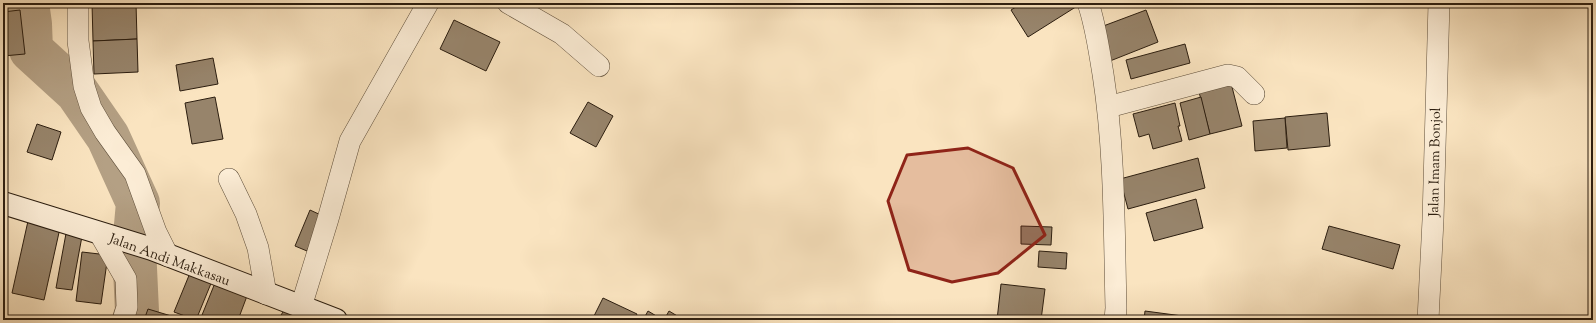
<svg xmlns="http://www.w3.org/2000/svg" width="1596" height="323" font-family="'Sorts Mill Goudy',serif">
<rect width="100%" height="100%" fill="#fae4c0"/>
<filter id="stains"><feTurbulence type="fractalNoise" baseFrequency=".005" numOctaves="4"/><feColorMatrix values="0 0 0 0 .2 0 0 0 0 .09 0 0 0 0 .02 0 0 0 .5 -.17"/></filter>
<radialGradient id="worn" r=".72"><stop offset=".6" stop-color="#630" stop-opacity="0"/><stop offset="1" stop-color="#630" stop-opacity=".3"/></radialGradient>
<g fill="none" stroke-linecap="round" stroke-linejoin="round">
<path stroke="#b4a084" stroke-width="44" d="M 27,3 L 30,24 L 31,50 L 77,92 L 108,137 L 138,203 L 134,247 L 137,311 L 134,320"/>
</g>
<g fill="#97846b" stroke="#2b1d0f">
<path d="M 92,3 L 136,3 L 137,39 L 93,41 Z"/>
<path d="M 1022,3 L 1082,3 L 1028,37 L 1011,10 Z"/>
<path d="M 20,10 L 25,54 L 3,56 L 3,12 Z"/>
<path d="M 1146,10 L 1158,42 L 1110,61 L 1098,28 Z"/>
<path d="M 454,20 L 500,42 L 486,71 L 440,49 Z"/>
<path d="M 137,39 L 138,72 L 94,74 L 93,41 Z"/>
<path d="M 1185,44 L 1190,63 L 1131,79 L 1126,60 Z"/>
<path d="M 213,58 L 218,84 L 180,91 L 176,65 Z"/>
<path d="M 1231,83 L 1242,126 L 1210,134 L 1199,92 Z"/>
<path d="M 215,97 L 223,139 L 192,144 L 185,103 Z"/>
<path d="M 1201,97 L 1210,134 L 1189,140 L 1180,103 Z"/>
<path d="M 588,102 L 613,116 L 596,147 L 570,133 Z"/>
<path d="M 1175,103 L 1180,126 L 1178,126 L 1182,141 L 1153,149 L 1149,134 L 1139,137 L 1133,114 Z"/>
<path d="M 1327,113 L 1330,146 L 1288,150 L 1285,117 Z"/>
<path d="M 1285,118 L 1287,148 L 1255,151 L 1253,121 Z"/>
<path d="M 37,124 L 61,132 L 52,160 L 27,152 Z"/>
<path d="M 1198,158 L 1205,188 L 1128,209 L 1120,179 Z"/>
<path d="M 1196,199 L 1203,228 L 1154,241 L 1146,213 Z"/>
<path d="M 310,210 L 323,216 L 307,251 L 295,246 Z"/>
<path d="M 28,221 L 60,228 L 44,300 L 12,293 Z"/>
<path d="M 1021,226 L 1052,227 L 1051,245 L 1021,244 Z"/>
<path d="M 1329,226 L 1400,245 L 1393,269 L 1322,249 Z"/>
<path d="M 67,228 L 83,231 L 72,290 L 56,288 Z"/>
<path d="M 1039,251 L 1067,253 L 1066,269 L 1038,267 Z"/>
<path d="M 82,252 L 108,255 L 101,304 L 76,301 Z"/>
<path d="M 190,273 L 212,281 L 196,320 L 174,312 Z"/>
<path d="M 215,283 L 247,296 L 238,320 L 200,320 Z"/>
<path d="M 1001,284 L 1045,289 L 1041,320 L 997,320 Z"/>
<path d="M 603,298 L 637,314 L 634,320 L 592,320 Z"/>
<path d="M 286,307 L 306,320 L 278,320 Z"/>
<path d="M 148,309 L 178,318 L 177,320 L 144,320 Z"/>
<path d="M 648,311 L 663,320 L 643,320 Z"/>
<path d="M 669,311 L 684,320 L 664,320 Z"/>
<path d="M 1145,311 L 1205,319 L 1204,320 L 1144,320 Z"/>
</g>
<g fill="none" stroke-linecap="round" stroke-linejoin="round">
<g stroke="#5f4f3b" stroke-width="22">
<g id="street">
<path d="M 508,3 L 562,34 L 599,66"/>
<path d="M 1088,3 C 1096,26 1099,51 1103,74 C 1115,151 1114,230 1116,308 L 1115,320"/>
<path d="M 78,8 L 78,41 L 84,86 L 91,108 L 105,132 L 135,174 L 156,232 L 168,256"/>
<path d="M 1108,107 L 1228,75 L 1237,77 L 1254,94"/>
<path d="M 229,179 L 246,214 L 258,248 L 266,294"/>
<path d="M 100,234 L 126,279 L 127,307 L 123,320"/>
<path d="M 301,307 L 328,219 L 350,141 L 428,3"/>
<path d="M 1428,320 L 1433,220 L 1439,3"/>
</g>
</g>
<g stroke="#2b1d0f" stroke-width="24">
<path id="secondary" d="M 3,203 L 152,249 L 336,320"/>
</g>
<use href="#street" stroke="#fcedd6" stroke-width="21"/>
<use href="#secondary" stroke="#fcedd6" stroke-width="22"/>
</g>
<path fill="#8f2418" fill-opacity="0.2" stroke="#8f2418" stroke-width="3" stroke-linejoin="round" d="M 968,148 L 1013,168 L 1045,235 L 998,273 L 952,282 L 909,270 L 888,201 L 907,155 Z"/>
<g text-anchor="middle" stroke-width="3" stroke-linejoin="round" paint-order="stroke">
<g font-size="14" fill="#2b1d0f" stroke="#fcedd6">
<text transform="translate(1434 162) rotate(-89)" y="5">Jalan Imam Bonjol</text>
<text transform="translate(170 259) rotate(20)" y="5">Jalan Andi Makkasau</text>
</g>
</g>
<rect width="1596" height="323" fill="none" stroke="#fae4c0" stroke-width="16"/>
<rect x="4" y="4" width="1588" height="315" fill="none" stroke="#2b1d0f" stroke-width="2"/>
<rect x="8" y="8" width="1580" height="307" fill="none" stroke="#2b1d0f"/>
<rect width="100%" height="100%" filter="url(#stains)"/>
<rect width="100%" height="100%" fill="url(#worn)"/>
</svg>
